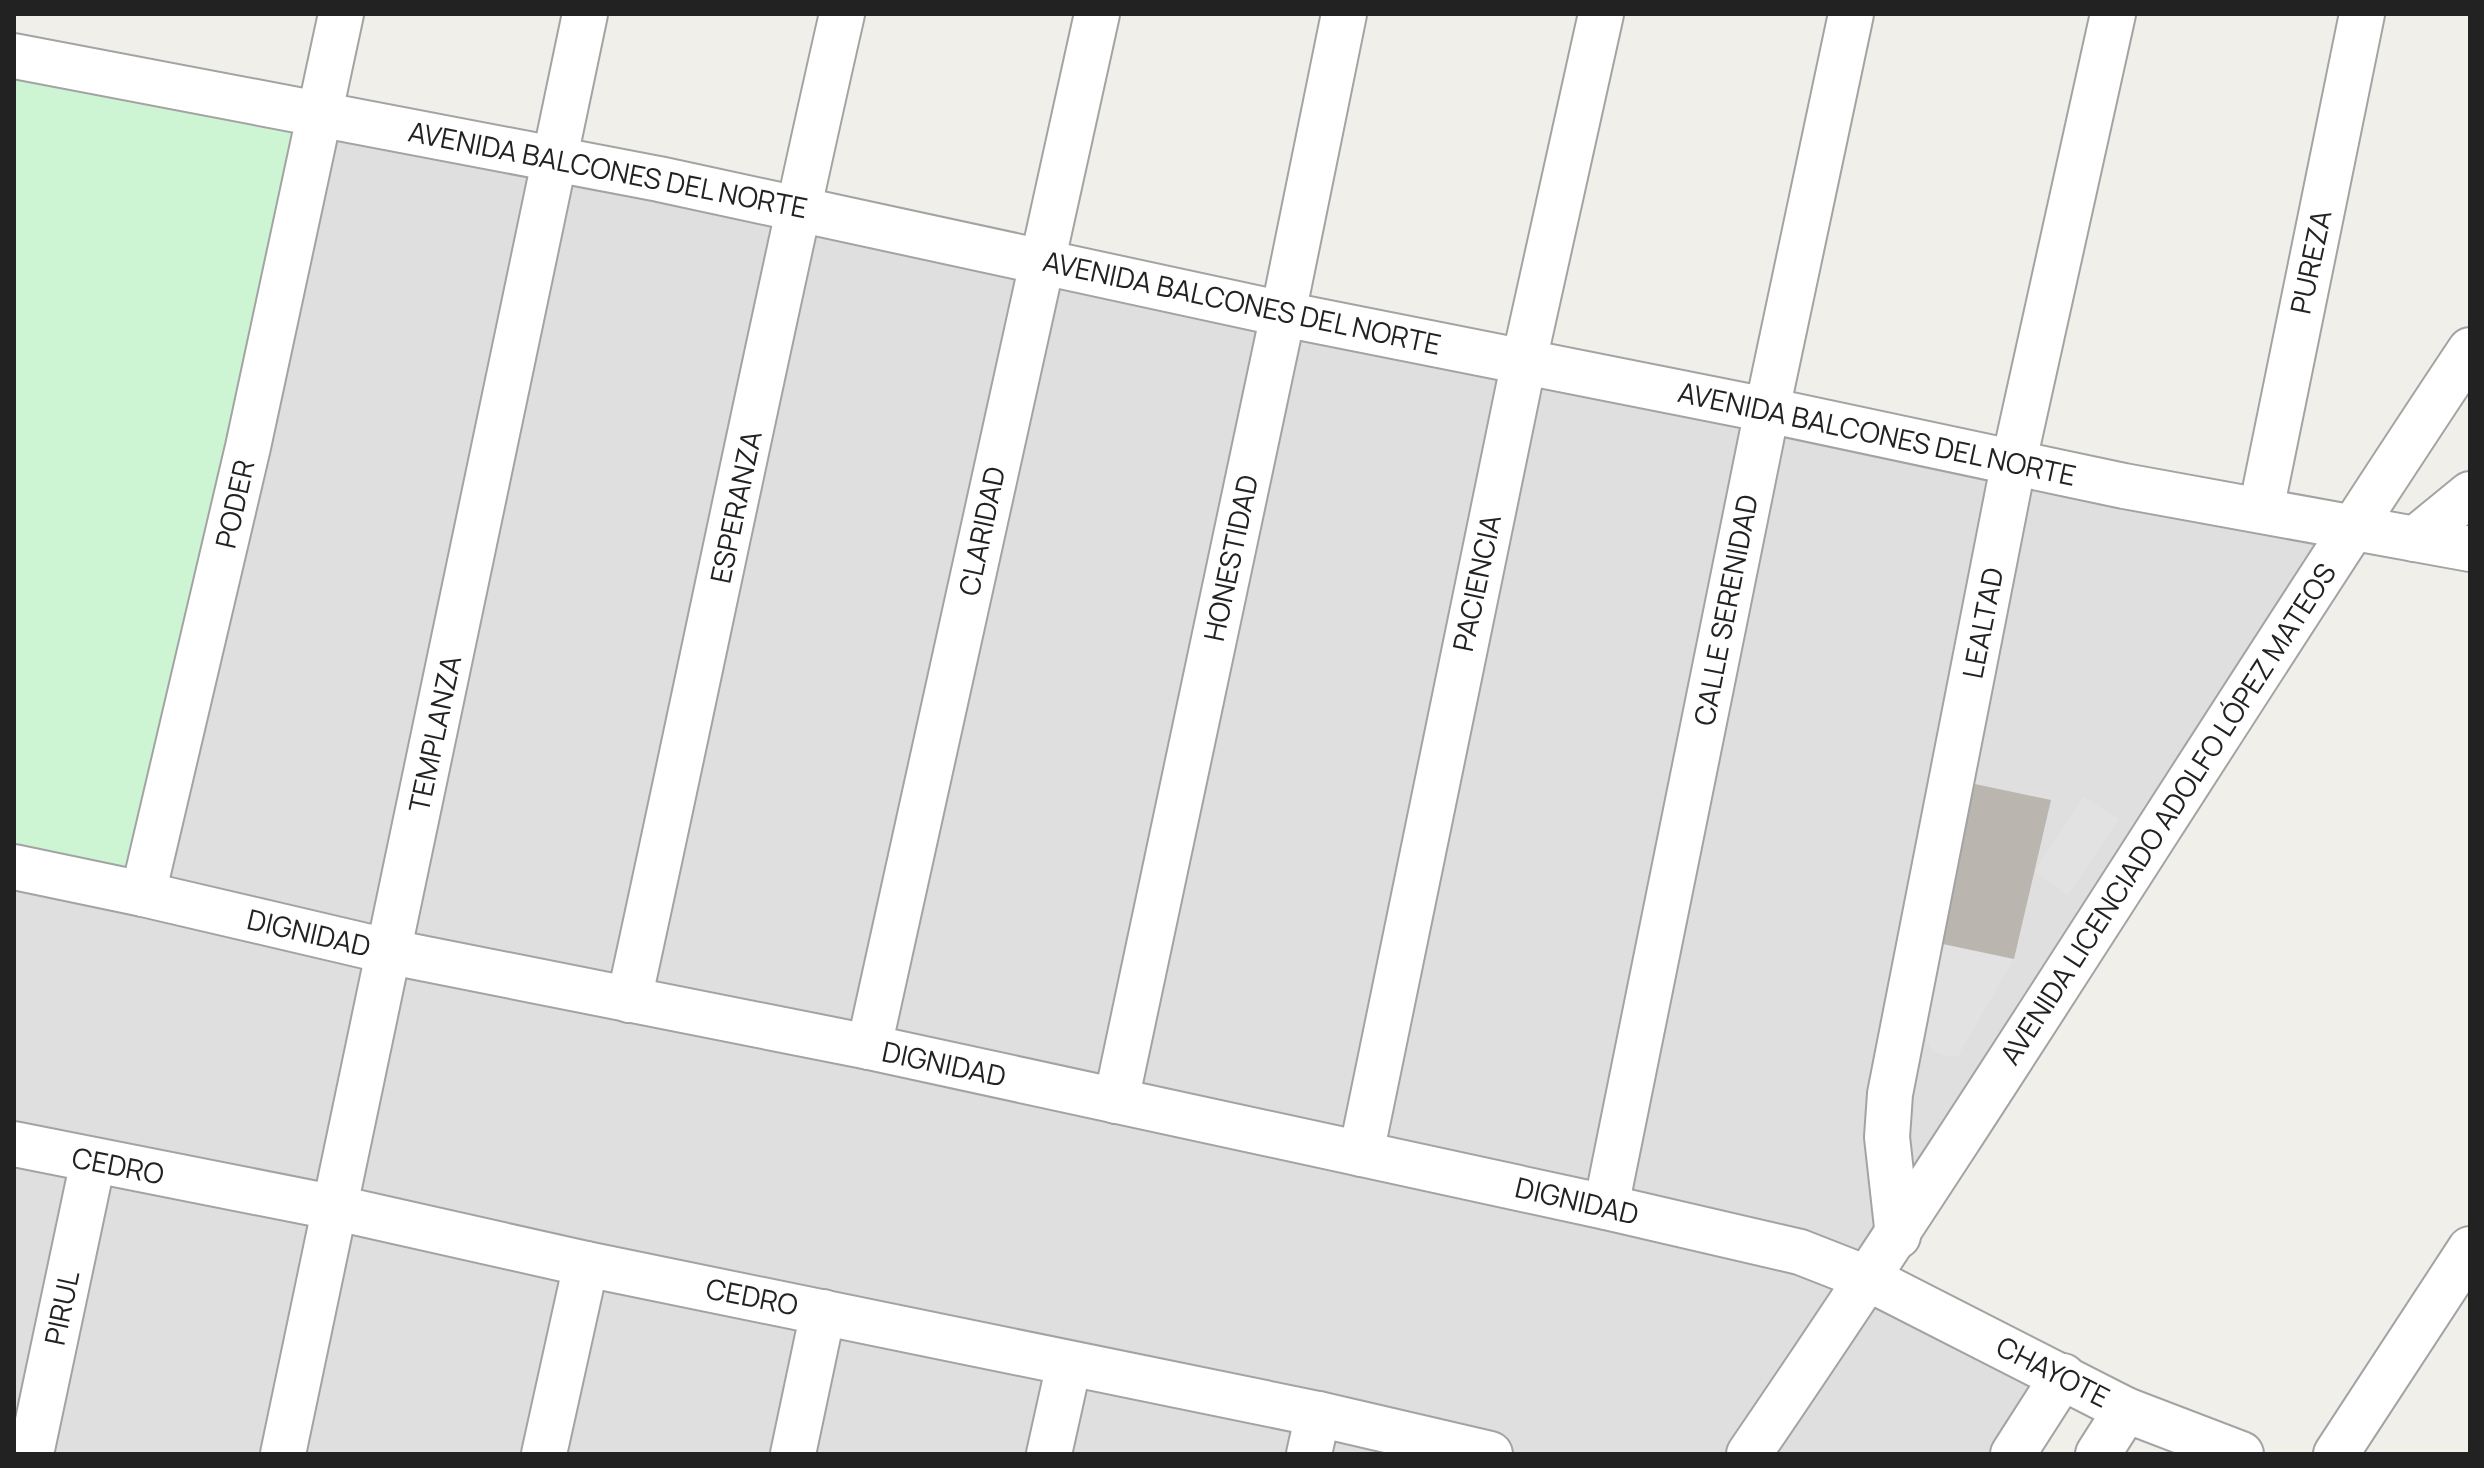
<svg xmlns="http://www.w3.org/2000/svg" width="2484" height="1468" font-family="Manrope,sans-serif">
<rect width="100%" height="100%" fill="#f1efea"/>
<path fill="#e0dfdf" d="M 14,44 L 2354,518 L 1880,1305 L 2037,1385 L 1993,1454 L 14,1454 Z"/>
<path fill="#cdf5d4" d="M 14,69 L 300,122 L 133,871 L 14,846 Z"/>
<g fill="#e2e2e2">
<path d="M 2083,797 L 2119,819 L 2068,895 L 2034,872 Z"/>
<path d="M 1938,943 L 2014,959 L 1958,1056 L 1945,1056 L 1932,1050 L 1921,1034 Z"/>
</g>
<path fill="#bab5af" d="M 1975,784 L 2051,800 L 2014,959 L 1938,943 Z"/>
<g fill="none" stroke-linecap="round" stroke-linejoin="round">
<g stroke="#a3a3a3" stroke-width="48">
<g id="minor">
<path d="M 14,56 L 659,179 L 1283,314 L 1767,410 L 2124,486 L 2470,549"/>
<path d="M 2261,510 L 2362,14"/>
<path d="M 2415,539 L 2470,494"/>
<path d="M 14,867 L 143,894 L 391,952 L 869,1047 L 1606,1207 L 1800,1252 L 1869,1279 L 2126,1410 L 2241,1454"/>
<path d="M 143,894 L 248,447 L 341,14"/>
<path d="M 629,1000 C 701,671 767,342 842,14"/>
<path d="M 869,1047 L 1097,14"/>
<path d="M 1116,1101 L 1283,314 L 1344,14"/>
<path d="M 14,1144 L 337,1208 L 586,1264 L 1318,1414 L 1490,1454"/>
<path d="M 1361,1154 L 1524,361 L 1601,14"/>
<path d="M 1606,1207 L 1767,410 L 1851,14"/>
<path d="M 1898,1236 L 1887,1137 L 1890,1094 L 2014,461 L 2113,14"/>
<path d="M 31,1454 L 93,1161"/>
<path d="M 283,1454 L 585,14"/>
<path d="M 544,1454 L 586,1264"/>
<path d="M 793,1454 L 823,1312"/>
<path d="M 1049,1454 L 1069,1364"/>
<path d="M 1309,1454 L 1318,1414"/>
<path d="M 1749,1454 C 1997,1091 2226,716 2470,350"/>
<path d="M 2013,1454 L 2063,1376"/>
<path d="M 2098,1454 L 2126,1410"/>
<path d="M 2336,1454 L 2470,1249"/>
</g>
</g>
<use href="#minor" stroke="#fff" stroke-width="44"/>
</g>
<g text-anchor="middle" stroke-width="6" stroke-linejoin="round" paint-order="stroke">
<g font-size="28" fill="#222" stroke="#fff">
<text transform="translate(608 170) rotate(11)" y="10">AVENIDA BALCONES DEL NORTE</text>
<text transform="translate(2311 262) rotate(-78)" y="10">PUREZA</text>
<text transform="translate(1242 303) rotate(12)" y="10">AVENIDA BALCONES DEL NORTE</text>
<text transform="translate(1877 434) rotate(12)" y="10">AVENIDA BALCONES DEL NORTE</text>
<text transform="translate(235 504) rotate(-77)" y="10">PODER</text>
<text transform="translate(736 507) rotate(-78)" y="10">ESPERANZA</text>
<text transform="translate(982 531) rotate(-78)" y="10">CLARIDAD</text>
<text transform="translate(1231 558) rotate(-78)" y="10">HONESTIDAD</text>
<text transform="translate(1477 583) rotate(-78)" y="10">PACIENCIA</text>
<text transform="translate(1726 610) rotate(-79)" y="10">CALLE SERENIDAD</text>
<text transform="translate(1983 623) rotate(-79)" y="10">LEALTAD</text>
<text transform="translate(435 734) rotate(-78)" y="10">TEMPLANZA</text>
<text transform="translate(2168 814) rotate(-57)" y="10">AVENIDA LICENCIADO ADOLFO LÓPEZ MATEOS</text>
<text transform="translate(309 933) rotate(13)" y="10">DIGNIDAD</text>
<text transform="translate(944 1064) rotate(12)" y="10">DIGNIDAD</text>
<text transform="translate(118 1166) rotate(11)" y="10">CEDRO</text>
<text transform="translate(1577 1201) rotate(13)" y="10">DIGNIDAD</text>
<text transform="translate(752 1297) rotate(11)" y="10">CEDRO</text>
<text transform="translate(62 1308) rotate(-78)" y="10">PIRUL</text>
<text transform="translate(2053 1372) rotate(27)" y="10">CHAYOTE</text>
</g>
</g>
<rect width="2484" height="1468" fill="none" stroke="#222222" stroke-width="32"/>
</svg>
